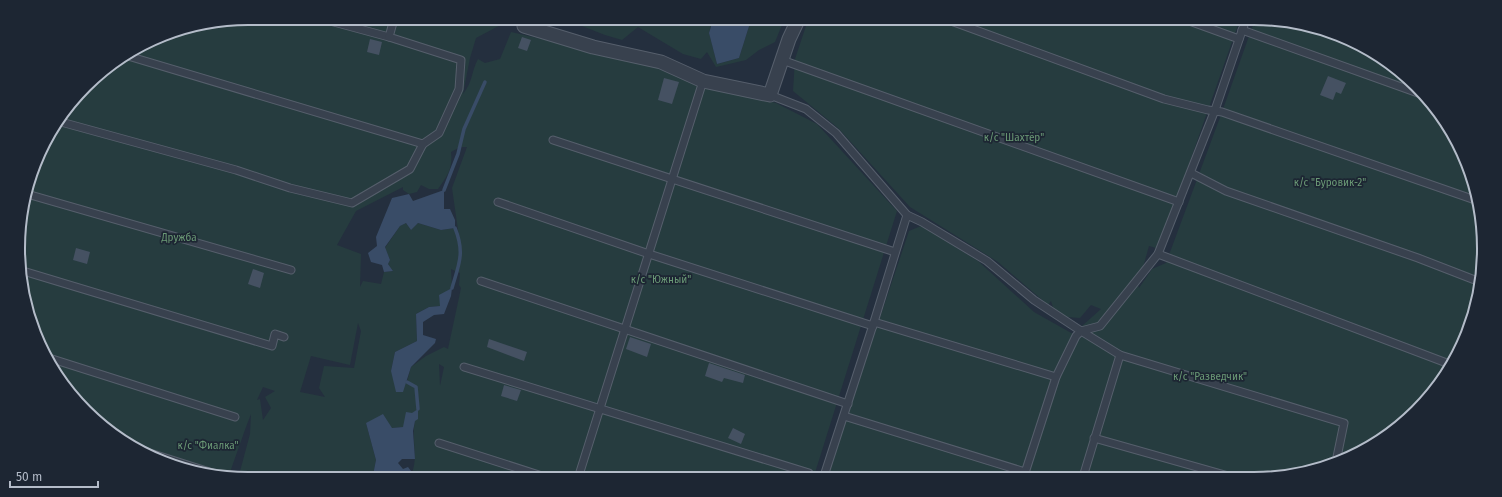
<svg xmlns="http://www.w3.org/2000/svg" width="1502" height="497" font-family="'Fira Sans',sans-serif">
<rect width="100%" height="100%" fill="#242f3e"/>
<g fill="#263c3f" fill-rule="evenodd">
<path d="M 249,18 L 543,19 L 542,27 L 508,21 L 476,38 L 470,58 L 463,94 C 473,82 471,72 478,59 L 485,63 L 500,59 L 511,32 L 661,66 L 719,89 L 776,103 L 817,124 L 897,211 L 814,476 L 411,475 C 419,459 411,439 415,421 L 403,427 L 392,428 L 366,423 L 376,460 L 373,475 L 239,475 L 250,434 L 251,414 L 246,427 L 229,475 L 203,475 L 120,440 L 57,377 L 26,308 L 20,219 L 42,146 L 96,75 L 161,35 ZM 460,147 L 467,147 L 452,188 L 459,237 L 455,228 L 441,230 L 418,223 L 411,230 L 406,223 L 400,226 L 385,248 L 390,260 L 388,264 L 393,271 L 384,272 L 381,284 L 363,281 L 360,287 L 361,254 L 337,245 L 356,211 L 403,187 L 403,190 L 409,194 L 417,192 L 421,185 L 429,189 L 438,189 C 447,176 453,169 451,152 ZM 451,269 L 460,273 L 459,285 L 461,288 L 448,349 L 444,347 L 426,356 L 411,367 L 407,382 L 391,371 L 395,352 L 417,341 L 416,314 L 429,307 L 441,306 L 439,297 L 452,288 ZM 358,323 L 361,331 L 354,368 L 324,366 L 319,388 L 325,397 L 300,392 L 311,356 L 350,365 ZM 439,364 L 444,367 L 440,386 ZM 263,387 L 275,391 L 265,397 L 271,408 L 263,420 L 260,399 L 257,400 Z"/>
<path d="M 564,19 L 713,20 L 709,33 L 717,64 L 739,58 L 751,20 L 784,20 L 775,42 L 759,50 L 746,60 L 716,67 L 707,52 L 701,59 L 683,54 L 638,27 L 622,40 L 605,35 Z"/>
<path d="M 808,20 L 1239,22 L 1176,201 L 1156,248 L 1149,246 L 1138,285 L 1139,288 L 1152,269 L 1166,263 L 1222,112 L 1254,22 L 1299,22 L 1382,57 L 1445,121 L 1480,204 L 1480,294 L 1453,364 L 1416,412 L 1356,455 L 1284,477 L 827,476 L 909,231 L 921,226 L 978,261 L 1034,312 L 1073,334 L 1101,309 L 1091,305 L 1080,318 L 1067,317 L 1054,310 L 1051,301 L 1048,305 L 998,262 L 910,207 L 838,128 L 793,91 L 795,59 Z"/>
</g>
<g fill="#394c67">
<path d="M 713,20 L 751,20 L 739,58 L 717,64 L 709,33 Z"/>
<path d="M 444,190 L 444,209 L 450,209 L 455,220 L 455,228 L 441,230 L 418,223 L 411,230 L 406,223 L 400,226 L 385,247 L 390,260 L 388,264 L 393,271 L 384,272 L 382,265 L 371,262 L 368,253 L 377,246 L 376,237 L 392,198 L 409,194 L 413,201 Z"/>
<path d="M 452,288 L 451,296 L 444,314 L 434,315 L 423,322 L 423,335 L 436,339 L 435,343 L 411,367 L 403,392 L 396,392 L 391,371 L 395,352 L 417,341 L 416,314 L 429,307 L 440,306 L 439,295 Z"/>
<path d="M 418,409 L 418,419 L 415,421 L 413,431 L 415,459 L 402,459 L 398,463 L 403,469 L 408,467 L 411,471 L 408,475 L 373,475 L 376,460 L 366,423 L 383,414 L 392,428 L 403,427 L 406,412 L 412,413 Z"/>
</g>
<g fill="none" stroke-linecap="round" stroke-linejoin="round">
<g stroke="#394c67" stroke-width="3.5">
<path d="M 444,190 L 458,154 L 464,129 L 485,82"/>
<path d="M 452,288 C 459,264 465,253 455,228"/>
<path d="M 407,382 L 416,387 L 418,409"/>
</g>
</g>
<g fill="#455162">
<path d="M 522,37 L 531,40 L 527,51 L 518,48 Z"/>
<path d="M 370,39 L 382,42 L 379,55 L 367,52 Z"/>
<path d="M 1328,76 L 1346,83 L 1341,94 L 1336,92 L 1333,100 L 1320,95 Z"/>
<path d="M 664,78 L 679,82 L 672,104 L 658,100 Z"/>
<path d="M 76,248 L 90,252 L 87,264 L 73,260 Z"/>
<path d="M 253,269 L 264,273 L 260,288 L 248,284 Z"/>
<path d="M 630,337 L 651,344 L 647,357 L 626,349 Z"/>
<path d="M 489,339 L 527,352 L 524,361 L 487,347 Z"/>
<path d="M 709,363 L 745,375 L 743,383 L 724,378 L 722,382 L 705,376 Z"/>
<path d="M 504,385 L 521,390 L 517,401 L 501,396 Z"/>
<path d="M 733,428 L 745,434 L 741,444 L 728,438 Z"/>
</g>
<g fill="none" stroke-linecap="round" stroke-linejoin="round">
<g stroke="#565f6c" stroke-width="9">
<g id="lane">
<path d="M 319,18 L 389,37"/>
<path d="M 951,21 L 1164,99 L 1208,110 L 1222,112 L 1478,201"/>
<path d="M 1192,22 L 1239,39"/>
<path d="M 1242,30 L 1418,93"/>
<path d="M 128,56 L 423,144 L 439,133 L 459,89 L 461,60 L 389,37 L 394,19"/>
<path d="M 782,60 L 1179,202"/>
<path d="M 770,95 L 806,109 L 836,133 L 907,215 L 922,222 L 987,261 L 1034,300 L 1081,331 L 1076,336 L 1056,377 L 1024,476"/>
<path d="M 61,122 L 236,170 L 290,188 L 352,203 L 410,169 L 423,144"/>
<path d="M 553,140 L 895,252"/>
<path d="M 1191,173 L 1226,191 L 1418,258 L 1480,282"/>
<path d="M 27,194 L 291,270"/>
<path d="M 498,202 L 649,254 L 873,326"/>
<path d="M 1158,254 L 1452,365"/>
<path d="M 23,271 L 272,346 L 275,334 L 284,337"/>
<path d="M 481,281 L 848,404"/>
<path d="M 874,322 L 1056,377"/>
<path d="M 1120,355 L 1344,423 L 1337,457 L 1340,460"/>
<path d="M 49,358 L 235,417"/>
<path d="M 464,367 L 809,473"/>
<path d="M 844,416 L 1025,472"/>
<path d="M 1094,438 L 1232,477"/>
<path d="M 439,443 L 539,475"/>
<path d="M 153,454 L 219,475"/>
<path d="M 579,475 L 703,81"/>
<path d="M 824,476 L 874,322 L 907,215"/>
<path d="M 1083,477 L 1120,355 L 1081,331 L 1100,326 L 1158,254 L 1215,110 L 1245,22"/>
</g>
</g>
<g stroke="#565f6c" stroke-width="15">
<path id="street" d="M 524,26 L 593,47 L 661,62 L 703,81 L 770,95 L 789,39 L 798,20"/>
</g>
<use href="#lane" stroke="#38414e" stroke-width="7"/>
<use href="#street" stroke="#38414e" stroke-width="13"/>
</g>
<g text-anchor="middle" stroke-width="3.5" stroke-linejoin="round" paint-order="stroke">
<g font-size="10" fill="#6b9a76" stroke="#1d2633">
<text x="1014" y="141">к/с "Шахтёр"</text>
<text x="1330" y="186">к/с "Буровик-2"</text>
<text x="179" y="241">Дружба</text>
<text x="661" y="283">к/с "Южный"</text>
<text x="1210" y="380">к/с "Разведчик"</text>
<text x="208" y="449">к/с "Фиалка"</text>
</g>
</g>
<path d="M0 0H1502V497H0ZM248 25H1254A223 223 0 0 1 1477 248V249A223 223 0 0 1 1254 472H248A223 223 0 0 1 25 249V248A223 223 0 0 1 248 25Z" fill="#1d2633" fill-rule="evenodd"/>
<path fill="none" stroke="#b4bcc9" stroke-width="2" d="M248 25H1254A223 223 0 0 1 1477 248V249A223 223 0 0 1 1254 472H248A223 223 0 0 1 25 249V248A223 223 0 0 1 248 25Z"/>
<path d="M10 481v6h88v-6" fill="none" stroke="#b4bcc9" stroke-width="2"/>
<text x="16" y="481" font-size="12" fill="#b4bcc9" stroke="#1d2633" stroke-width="3" paint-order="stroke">50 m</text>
</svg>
